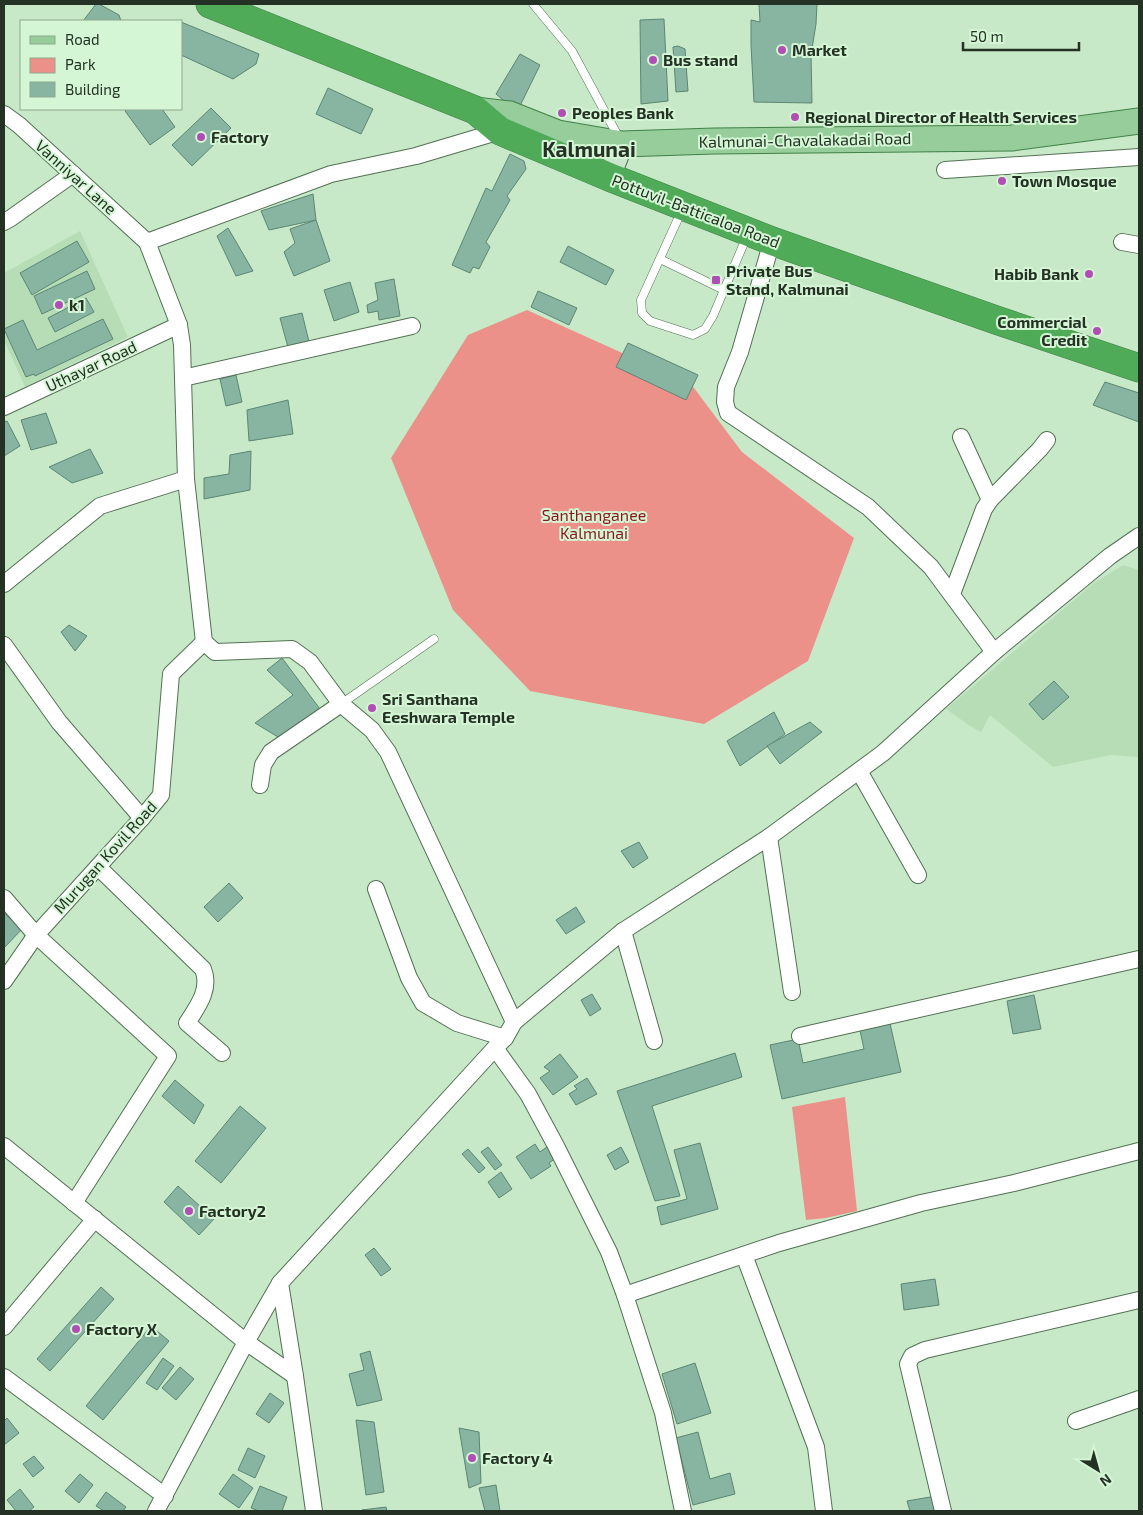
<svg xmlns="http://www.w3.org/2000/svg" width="1143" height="1515" font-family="'Exo 2',sans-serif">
<rect width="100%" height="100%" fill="#c8e9c8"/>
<g fill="#b7ddb7">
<path d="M 80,231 L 128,337 L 25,387 L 4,340 L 4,273 Z"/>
<path d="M 1123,565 L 1139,570 L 1139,757 L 1111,755 L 1053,767 L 990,715 L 981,732 L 970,726 L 946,709 L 1094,583 Z"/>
</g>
<g fill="#eb9189">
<path d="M 527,310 L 691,384 L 742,452 L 854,538 L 808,661 L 704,724 L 530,691 L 453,610 L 391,458 L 468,335 Z"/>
<path d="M 845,1097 L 857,1211 L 826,1218 L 806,1220 L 792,1107 Z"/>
</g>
<g fill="#88b5a1" stroke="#5a8673">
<path d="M 96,4 L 99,4 L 119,15 L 121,21 L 83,21 Z"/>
<path d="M 759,4 L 817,4 L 816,24 L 811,55 L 812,103 L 754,102 L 751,45 L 751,20 L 760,22 Z"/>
<path d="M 664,19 L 668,101 L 641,104 L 640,20 Z"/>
<path d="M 181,22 L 259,54 L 256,64 L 233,79 L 181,55 Z"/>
<path d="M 678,46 L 685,49 L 688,91 L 676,92 L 673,47 Z"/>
<path d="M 520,54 L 540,65 L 517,112 L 496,94 Z"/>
<path d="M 328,88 L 373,109 L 361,134 L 316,114 Z"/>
<path d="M 211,108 L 231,128 L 192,166 L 172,145 Z"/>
<path d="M 127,109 L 162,109 L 175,127 L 150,145 L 125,111 Z"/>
<path d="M 510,154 L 524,161 L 526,169 L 507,196 L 510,200 L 486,242 L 490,247 L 479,269 L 473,267 L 470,273 L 452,265 L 486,188 L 492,191 Z"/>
<path d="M 313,194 L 316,220 L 269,230 L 261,211 Z"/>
<path d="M 316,220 L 330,261 L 294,276 L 284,252 L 295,243 L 290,229 Z"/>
<path d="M 228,228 L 253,271 L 236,276 L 217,236 Z"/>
<path d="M 77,241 L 89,262 L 32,295 L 20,273 Z"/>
<path d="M 568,246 L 614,270 L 606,285 L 560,262 Z"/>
<path d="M 87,271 L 95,289 L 42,314 L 34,296 Z"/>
<path d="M 394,279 L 400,316 L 379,320 L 378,311 L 368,313 L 367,305 L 378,300 L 375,283 Z"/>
<path d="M 350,282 L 359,312 L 334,321 L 324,290 Z"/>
<path d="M 538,291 L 577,308 L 569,325 L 531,307 Z"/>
<path d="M 86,298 L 94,312 L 55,332 L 48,318 Z"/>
<path d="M 302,313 L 310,346 L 289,351 L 280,318 Z"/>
<path d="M 103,319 L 113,339 L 35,376 L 34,374 L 26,377 L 4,329 L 23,320 L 37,350 Z"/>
<path d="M 628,343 L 698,375 L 686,400 L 616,367 Z"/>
<path d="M 236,375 L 242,402 L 226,406 L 220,379 Z"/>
<path d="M 1105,382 L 1139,393 L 1139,422 L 1093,405 Z"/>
<path d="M 288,400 L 293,434 L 249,441 L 247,410 Z"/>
<path d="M 46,413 L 57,443 L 31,450 L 21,420 Z"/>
<path d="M 7,421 L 20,446 L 4,456 L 4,422 Z"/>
<path d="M 90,449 L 103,473 L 72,483 L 49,467 Z"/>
<path d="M 251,451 L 250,490 L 204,499 L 204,478 L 229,474 L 230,455 Z"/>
<path d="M 69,625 L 87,636 L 75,651 L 61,632 Z"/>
<path d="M 282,658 L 320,709 L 278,737 L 255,723 L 293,695 L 267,670 Z"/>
<path d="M 1054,681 L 1069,697 L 1043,720 L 1029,704 Z"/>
<path d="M 774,712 L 785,734 L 740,766 L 727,741 Z"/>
<path d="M 810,722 L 822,732 L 780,764 L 767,746 Z"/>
<path d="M 639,842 L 648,858 L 633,868 L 621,851 Z"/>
<path d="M 229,883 L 243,898 L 218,922 L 204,907 Z"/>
<path d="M 576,907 L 585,922 L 566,934 L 556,920 Z"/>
<path d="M 4,913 L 22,929 L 4,948 Z"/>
<path d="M 592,994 L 601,1009 L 590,1016 L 581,1000 Z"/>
<path d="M 1034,995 L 1041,1029 L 1013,1034 L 1007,1001 Z"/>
<path d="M 889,1019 L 901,1072 L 782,1099 L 770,1045 L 798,1039 L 803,1063 L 864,1049 L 859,1026 Z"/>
<path d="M 735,1053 L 742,1077 L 652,1106 L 680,1196 L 655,1201 L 617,1091 Z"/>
<path d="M 560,1054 L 578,1077 L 553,1095 L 540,1078 L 550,1071 L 544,1067 Z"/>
<path d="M 587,1078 L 597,1094 L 576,1105 L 569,1094 L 577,1089 L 574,1086 Z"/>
<path d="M 175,1080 L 204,1105 L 194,1124 L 162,1096 Z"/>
<path d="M 240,1106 L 266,1128 L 221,1183 L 195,1161 Z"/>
<path d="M 700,1143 L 718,1209 L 661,1225 L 657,1207 L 687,1199 L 674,1150 Z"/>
<path d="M 535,1144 L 540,1152 L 548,1146 L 556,1158 L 549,1163 L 551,1166 L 531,1179 L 516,1157 Z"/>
<path d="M 488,1147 L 502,1165 L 495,1170 L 481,1152 Z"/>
<path d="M 621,1147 L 629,1162 L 615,1170 L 607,1155 Z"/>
<path d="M 468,1149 L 485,1168 L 479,1173 L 462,1154 Z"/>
<path d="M 501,1172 L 512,1189 L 499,1198 L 488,1182 Z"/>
<path d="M 178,1186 L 214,1219 L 199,1235 L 164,1202 Z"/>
<path d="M 374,1248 L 391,1269 L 381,1276 L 365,1255 Z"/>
<path d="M 935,1279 L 939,1305 L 904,1310 L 901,1284 Z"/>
<path d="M 101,1287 L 114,1299 L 50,1371 L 37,1359 Z"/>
<path d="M 151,1326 L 169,1341 L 103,1420 L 86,1406 Z"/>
<path d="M 370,1351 L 382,1400 L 357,1406 L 349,1374 L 364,1370 L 360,1354 Z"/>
<path d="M 163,1358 L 174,1366 L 157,1390 L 146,1383 Z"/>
<path d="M 695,1363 L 711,1413 L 677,1424 L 662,1374 Z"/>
<path d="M 180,1367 L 194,1379 L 176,1400 L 162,1388 Z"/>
<path d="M 270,1393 L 284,1403 L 269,1423 L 256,1414 Z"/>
<path d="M 7,1418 L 19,1433 L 4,1445 L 4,1421 Z"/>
<path d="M 356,1420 L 374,1422 L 384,1492 L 366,1495 Z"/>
<path d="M 459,1428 L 479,1432 L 481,1483 L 469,1488 Z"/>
<path d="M 698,1432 L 710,1479 L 730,1473 L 735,1494 L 693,1505 L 676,1438 Z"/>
<path d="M 248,1448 L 265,1456 L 255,1478 L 238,1470 Z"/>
<path d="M 34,1456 L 44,1468 L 33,1477 L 23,1464 Z"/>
<path d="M 80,1474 L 93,1485 L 79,1503 L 65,1491 Z"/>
<path d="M 233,1474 L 253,1488 L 239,1508 L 219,1494 Z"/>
<path d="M 496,1485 L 500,1511 L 485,1511 L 479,1488 Z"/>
<path d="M 260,1486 L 287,1497 L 282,1511 L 259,1511 L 251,1508 Z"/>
<path d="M 20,1489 L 34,1507 L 29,1511 L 16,1511 L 7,1500 Z"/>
<path d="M 106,1492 L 126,1507 L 123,1511 L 104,1511 L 96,1506 Z"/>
<path d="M 936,1496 L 939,1511 L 910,1511 L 907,1501 Z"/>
<path d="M 386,1507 L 387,1511 L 362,1510 Z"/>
</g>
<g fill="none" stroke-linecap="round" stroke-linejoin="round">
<g stroke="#537054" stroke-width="9">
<g id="lane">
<path d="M 533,4 L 572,51 L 619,138"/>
<path d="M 682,210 L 641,300 L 642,313 L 650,321 L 693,335 L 705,329 L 713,316 L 747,236"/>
<path d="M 660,259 L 724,290"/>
<path d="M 341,704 L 434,639"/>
</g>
</g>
<g stroke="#537054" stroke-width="18">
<g id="street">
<path d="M 4,114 L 19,125 L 147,242"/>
<path d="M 500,131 L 416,156 L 331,174 L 147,242 L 179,325 L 182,345 L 186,479 L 204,642 L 215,652 L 292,649 L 310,662 L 341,704 L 372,730 L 388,752 L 514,1022"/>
<path d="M 945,170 L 1139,157"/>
<path d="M 4,222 L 11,218 L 73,174"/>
<path d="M 772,241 L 740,352 L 726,387 L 725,402 L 728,413 L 868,507 L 931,567 L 994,652"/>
<path d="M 1122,242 L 1139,245"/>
<path d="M 183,378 L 412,326"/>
<path d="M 4,407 L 179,325"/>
<path d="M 961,437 L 990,500"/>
<path d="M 4,584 L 100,506 L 186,479"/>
<path d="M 952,594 L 984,509 L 990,500 L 1040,449 L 1047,440"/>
<path d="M 4,645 L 59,722 L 142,818"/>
<path d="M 859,771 L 918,875"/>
<path d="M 260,785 L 263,765 L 271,752 L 341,704"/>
<path d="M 769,837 L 792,992"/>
<path d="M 98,867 L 203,969 C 211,989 198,1006 187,1023 L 222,1053"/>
<path d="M 376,889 L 409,978 L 423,1003 L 457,1023 L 505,1038"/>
<path d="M 4,898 L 36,935 L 168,1056 L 74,1203"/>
<path d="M 623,931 L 654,1041"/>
<path d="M 4,981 L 36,935 L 142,818 L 161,795 L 171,674 L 204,642"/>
<path d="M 800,1036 L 1139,959"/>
<path d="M 4,1146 L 246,1342 L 156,1511"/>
<path d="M 744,1255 L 816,1447 L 824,1511"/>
<path d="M 280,1283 L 246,1342 L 295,1376"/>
<path d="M 625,1295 L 779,1243 L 921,1203 L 1014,1183 L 1139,1151"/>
<path d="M 4,1327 L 95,1219"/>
<path d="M 4,1377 L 165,1496"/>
<path d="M 1076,1421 L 1139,1399"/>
<path d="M 314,1511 L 295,1376 L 280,1283 L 495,1048"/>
<path d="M 683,1511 L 663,1413 L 625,1295 L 609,1252 L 556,1146 L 528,1094 L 495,1048 L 505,1038 L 514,1022 L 623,931 L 769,837 L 883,753 L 994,652 L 1110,556 L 1139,536"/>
<path d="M 943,1511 L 908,1364 L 912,1356 L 925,1350 L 1139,1300"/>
</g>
</g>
<g stroke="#537054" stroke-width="24">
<path id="secondary" d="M 609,177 L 622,144"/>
</g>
<g stroke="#418046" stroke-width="27">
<path id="primary" d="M 475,110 L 510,114 L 558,133 L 622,144 L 714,141 L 1012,138 L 1139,121"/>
</g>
<g stroke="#418046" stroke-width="29">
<path id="highway" d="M 210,4 L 475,110 L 500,131 L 609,177 L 772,241 L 996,320 L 1139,368"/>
</g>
<use href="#lane" stroke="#fff" stroke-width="8"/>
<use href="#street" stroke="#fff" stroke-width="16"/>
<use href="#secondary" stroke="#cae6cd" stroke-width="22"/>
<use href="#primary" stroke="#96cd9b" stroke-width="25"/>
<use href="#highway" stroke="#50ab59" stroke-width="28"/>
</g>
<g fill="#b04eb5" stroke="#d4f6d5" stroke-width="2">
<circle cx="782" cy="50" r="5"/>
<circle cx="653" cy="60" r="5"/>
<circle cx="562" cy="113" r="5"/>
<circle cx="795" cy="117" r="5"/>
<circle cx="201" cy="137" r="5"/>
<circle cx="1002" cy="181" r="5"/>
<circle cx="1089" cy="274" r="5"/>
<rect x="711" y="275" width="10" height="10" rx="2.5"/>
<circle cx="59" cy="305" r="5"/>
<circle cx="1097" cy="331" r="5"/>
<circle cx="372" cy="708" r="5"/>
<circle cx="189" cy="1211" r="5"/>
<circle cx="76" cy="1329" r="5"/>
<circle cx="472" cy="1458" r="5"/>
</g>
<g text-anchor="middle" stroke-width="4" stroke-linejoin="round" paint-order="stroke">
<g font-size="16" font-weight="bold" fill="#243124" stroke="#d4f6d5" text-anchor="start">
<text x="792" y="56">Market</text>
<text x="663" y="66">Bus stand</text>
<text x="572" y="119">Peoples Bank</text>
<text x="805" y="123">Regional Director of Health Services</text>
<text x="211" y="143">Factory</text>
<text x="1012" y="187">Town Mosque</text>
<text x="726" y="277">Private Bus<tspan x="726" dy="18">Stand, Kalmunai</tspan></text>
<text x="1079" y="280" text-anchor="end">Habib Bank</text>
<text x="69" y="311">k1</text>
<text x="1087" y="328" text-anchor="end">Commercial<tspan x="1087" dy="18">Credit</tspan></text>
<text x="382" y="705">Sri Santhana<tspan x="382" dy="18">Eeshwara Temple</tspan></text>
<text x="199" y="1217">Factory2</text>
<text x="86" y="1335">Factory X</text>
<text x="482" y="1464">Factory 4</text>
</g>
<g font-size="16" fill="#243124" stroke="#d4f6d5">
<text transform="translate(805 140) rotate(-1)" y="6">Kalmunai-Chavalakadai Road</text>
<text transform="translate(76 177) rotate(42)" y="6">Vanniyar Lane</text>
<text transform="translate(696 211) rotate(21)" y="6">Pottuvil-Batticaloa Road</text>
<text transform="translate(91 366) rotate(-25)" y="6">Uthayar Road</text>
<text transform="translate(105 857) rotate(-48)" y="6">Murugan Kovil Road</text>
</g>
<g font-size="16" fill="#8c171b" stroke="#d4f6d5">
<text x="594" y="521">Santhanganee<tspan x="594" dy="18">Kalmunai</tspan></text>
</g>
<g font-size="21" font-weight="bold" fill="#243124" stroke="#d4f6d5">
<text x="589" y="157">Kalmunai</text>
</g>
</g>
<rect width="1143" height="1515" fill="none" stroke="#243124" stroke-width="10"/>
<rect x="20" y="20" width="162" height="90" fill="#d4f6d5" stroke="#8ea78e"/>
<rect x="30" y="36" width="25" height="8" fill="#96cd9b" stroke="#8ea78e"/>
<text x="65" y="45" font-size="15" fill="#243124">Road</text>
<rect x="30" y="58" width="25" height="15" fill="#eb9189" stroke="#8ea78e"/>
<text x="65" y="70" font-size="15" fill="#243124">Park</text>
<rect x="30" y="82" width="25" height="15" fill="#88b5a1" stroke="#8ea78e"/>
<text x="65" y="95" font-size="15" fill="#243124">Building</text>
<g transform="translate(1098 1470) rotate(143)" stroke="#d4f6d5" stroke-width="4" paint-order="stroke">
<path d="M0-4L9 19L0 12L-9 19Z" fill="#243124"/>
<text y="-8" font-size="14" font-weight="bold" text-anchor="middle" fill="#243124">N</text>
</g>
<path d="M963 42v8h116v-8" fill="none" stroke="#243124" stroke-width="2.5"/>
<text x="970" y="42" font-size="15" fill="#243124" stroke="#d4f6d5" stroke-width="4" paint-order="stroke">50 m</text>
</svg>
